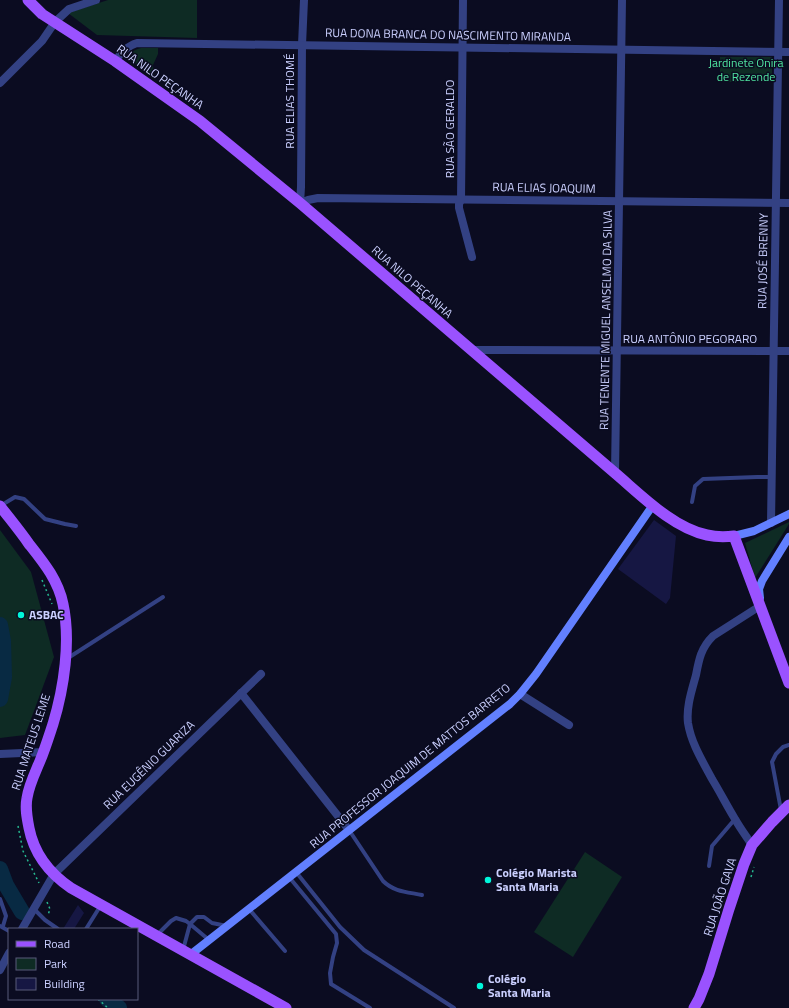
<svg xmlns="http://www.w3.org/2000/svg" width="789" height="1008" font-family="'Titillium Web',sans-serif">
<rect width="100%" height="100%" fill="#0b0c21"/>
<g fill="#0e2b24">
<path d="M 108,0 L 197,0 L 197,38 L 97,35 L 68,13 Z"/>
<path d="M 141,48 L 158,48 L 158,54 L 153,65 L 154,77 L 126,57 C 131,52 134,50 141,48 Z"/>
<rect x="720" y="57" width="52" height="25"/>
<path d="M 789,522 L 789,524 L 755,578 L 745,543 Z"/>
<path d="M 0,530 L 31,572 L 54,657 L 25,735 L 0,738 Z"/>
<path d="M 585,852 L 622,877 L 573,957 L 534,932 Z"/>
</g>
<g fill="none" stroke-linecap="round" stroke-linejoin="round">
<g stroke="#082a43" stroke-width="16">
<path d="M 0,625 L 3,641 L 4,677 L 0,699"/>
<path d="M 0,869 L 6,885 L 22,912"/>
<path d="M 107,999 L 119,1008"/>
</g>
</g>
<g fill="#161743">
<path d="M 654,520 L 676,536 L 670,598 L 666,604 L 618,569 Z"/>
<path d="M 78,905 L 84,913 L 74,929 L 63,929 Z"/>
</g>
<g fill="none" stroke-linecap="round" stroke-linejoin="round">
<g stroke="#26b890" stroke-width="1.5" stroke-dasharray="2 3" stroke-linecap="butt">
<path d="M 42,580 L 52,604"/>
<path d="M 18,826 L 23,851 L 39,883"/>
<path d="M 751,877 L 754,867"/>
<path d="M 47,902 L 50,909 L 48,915"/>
<path d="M 98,999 L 108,1008"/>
</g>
<g stroke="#334183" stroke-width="4">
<path d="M 692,502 L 695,486 L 703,479 L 757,477 L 771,477"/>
<path d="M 0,506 L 15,497 L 24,499 L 45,519 L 65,524 L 76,526"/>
<path d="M 68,658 L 163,597"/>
<path d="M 781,810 L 772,762 L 776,754 L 783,747 L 789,745"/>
<path d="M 349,830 L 383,881 C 394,892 408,892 422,895"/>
<path d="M 709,866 L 712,846 L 735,819"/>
<path d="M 296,872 L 340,927 L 364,950 L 454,1008"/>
<path d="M 289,877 L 336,934 L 337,943 L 333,957 L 330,973 L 331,984 L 370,1008"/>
<path d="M 0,899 L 6,916 L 3,926"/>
<path d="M 34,909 L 45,920 L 58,929"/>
<path d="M 249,909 L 285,951"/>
<path d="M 0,926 L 9,931"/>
<path d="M 86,929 L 101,905"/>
<path d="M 157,935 L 171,921 L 176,918 L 186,921 L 190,924 L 197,917 L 204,917 L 212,923 L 227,926"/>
<path d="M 183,950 L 190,924 L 209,940"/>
</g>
<g stroke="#334183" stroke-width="8">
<path d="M 304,0 L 302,45 L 301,187 L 300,203 L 308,200 L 318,198 L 789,203"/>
<path d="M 463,0 L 461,200 L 459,204 L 459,208 L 472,257"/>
<path d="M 55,22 L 69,9 L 96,0"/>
<path d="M 115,61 C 121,53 127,46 137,43 L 789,52"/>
<path d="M 472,350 L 789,351"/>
<path d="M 615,473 L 622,0"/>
<path d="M 771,523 L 779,0"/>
<path d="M 241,693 L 349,830"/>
<path d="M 520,694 L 569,725"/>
<path d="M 0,754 L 44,752"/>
<path d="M 752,845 C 746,836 740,828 735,819 C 727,806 720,792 712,779 C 703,762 691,743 688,723 C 686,707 692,690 696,675 C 699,659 701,648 713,636 L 760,606"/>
<path d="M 22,929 L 54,874 L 261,674"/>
<path d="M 0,970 L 9,953"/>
</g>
<path stroke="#334183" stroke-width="8" d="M 0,83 L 42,41 L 55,22"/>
<g stroke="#6280ff" stroke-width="8">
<path d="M 734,536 L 754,531 L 789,514"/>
<path d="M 760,598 L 759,589 L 762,581 L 789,537"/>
<path d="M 190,955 L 510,704 L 520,694 L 536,674 L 653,505"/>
</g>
<g stroke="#9a52ff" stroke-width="11">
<path d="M 28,0 L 42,14 L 115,61 L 200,121 L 300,203 L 615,473 C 641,495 673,528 707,535 C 716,537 725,537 734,536 L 789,683"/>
<path d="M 0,506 C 10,519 20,531 29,544 C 44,563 58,580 63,604 C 71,641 64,688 53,724 C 49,736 45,749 40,761 C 35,773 29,785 27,798 C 25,808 27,818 29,828 C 34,854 49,873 71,888 L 286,1008"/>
<path d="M 694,1008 L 699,999 L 709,974 L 729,909 L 744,864 L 752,845 L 772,822 L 789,805"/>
</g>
</g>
<g fill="#00f6da" stroke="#0b0c21" stroke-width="1.5">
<circle cx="21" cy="615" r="4"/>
<circle cx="488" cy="880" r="4"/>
<circle cx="480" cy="986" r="4"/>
</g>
<g text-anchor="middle" stroke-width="3" stroke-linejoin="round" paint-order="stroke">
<g font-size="12" fill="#cbd0ff" stroke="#0b0c21">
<text transform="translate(448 35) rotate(1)" y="4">RUA DONA BRANCA DO NASCIMENTO MIRANDA</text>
<text transform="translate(160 77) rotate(35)" y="4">RUA NILO PEÇANHA</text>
<text transform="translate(290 101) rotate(-90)" y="4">RUA ELIAS THOMÉ</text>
<text transform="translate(450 129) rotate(-90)" y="4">RUA SÃO GERALDO</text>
<text transform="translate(544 188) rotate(1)" y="4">RUA ELIAS JOAQUIM</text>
<text transform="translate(763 261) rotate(-89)" y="4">RUA JOSÉ BRENNY</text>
<text transform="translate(412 282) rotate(41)" y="4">RUA NILO PEÇANHA</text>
<text transform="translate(606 320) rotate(-89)" y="4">RUA TENENTE MIGUEL ANSELMO DA SILVA</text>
<text x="690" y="343">RUA ANTÔNIO PEGORARO</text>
<text transform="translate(31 742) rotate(-72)" y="4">RUA MATEUS LEME</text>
<text transform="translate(149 765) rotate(-44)" y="4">RUA EUGÊNIO GUARIZA</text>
<text transform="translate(410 766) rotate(-39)" y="4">RUA PROFESSOR JOAQUIM DE MATTOS BARRETO</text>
<text transform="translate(720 897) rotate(-72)" y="4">RUA JOÃO GAVA</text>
</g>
<g font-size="12" fill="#50e6a1" stroke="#0b0c21">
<text x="746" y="67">Jardinete Onira<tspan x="746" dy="14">de Rezende</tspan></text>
</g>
<g font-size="12" font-weight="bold" fill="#cbd0ff" stroke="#0b0c21" text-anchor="start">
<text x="29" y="619">ASBAC</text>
<text x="496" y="877">Colégio Marista<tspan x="496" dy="14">Santa Maria</tspan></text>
<text x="488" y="983">Colégio<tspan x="488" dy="14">Santa Maria</tspan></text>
</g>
</g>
<rect x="8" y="928" width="130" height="72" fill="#0b0c21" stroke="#585a7a"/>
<rect x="16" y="941" width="20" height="6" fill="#9a52ff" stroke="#585a7a"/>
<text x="44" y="948" font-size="12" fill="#cbd0ff">Road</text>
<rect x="16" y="958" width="20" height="12" fill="#0e2b24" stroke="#585a7a"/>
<text x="44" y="968" font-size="12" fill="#cbd0ff">Park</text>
<rect x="16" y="978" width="20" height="12" fill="#161743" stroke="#585a7a"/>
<text x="44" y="988" font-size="12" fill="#cbd0ff">Building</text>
</svg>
